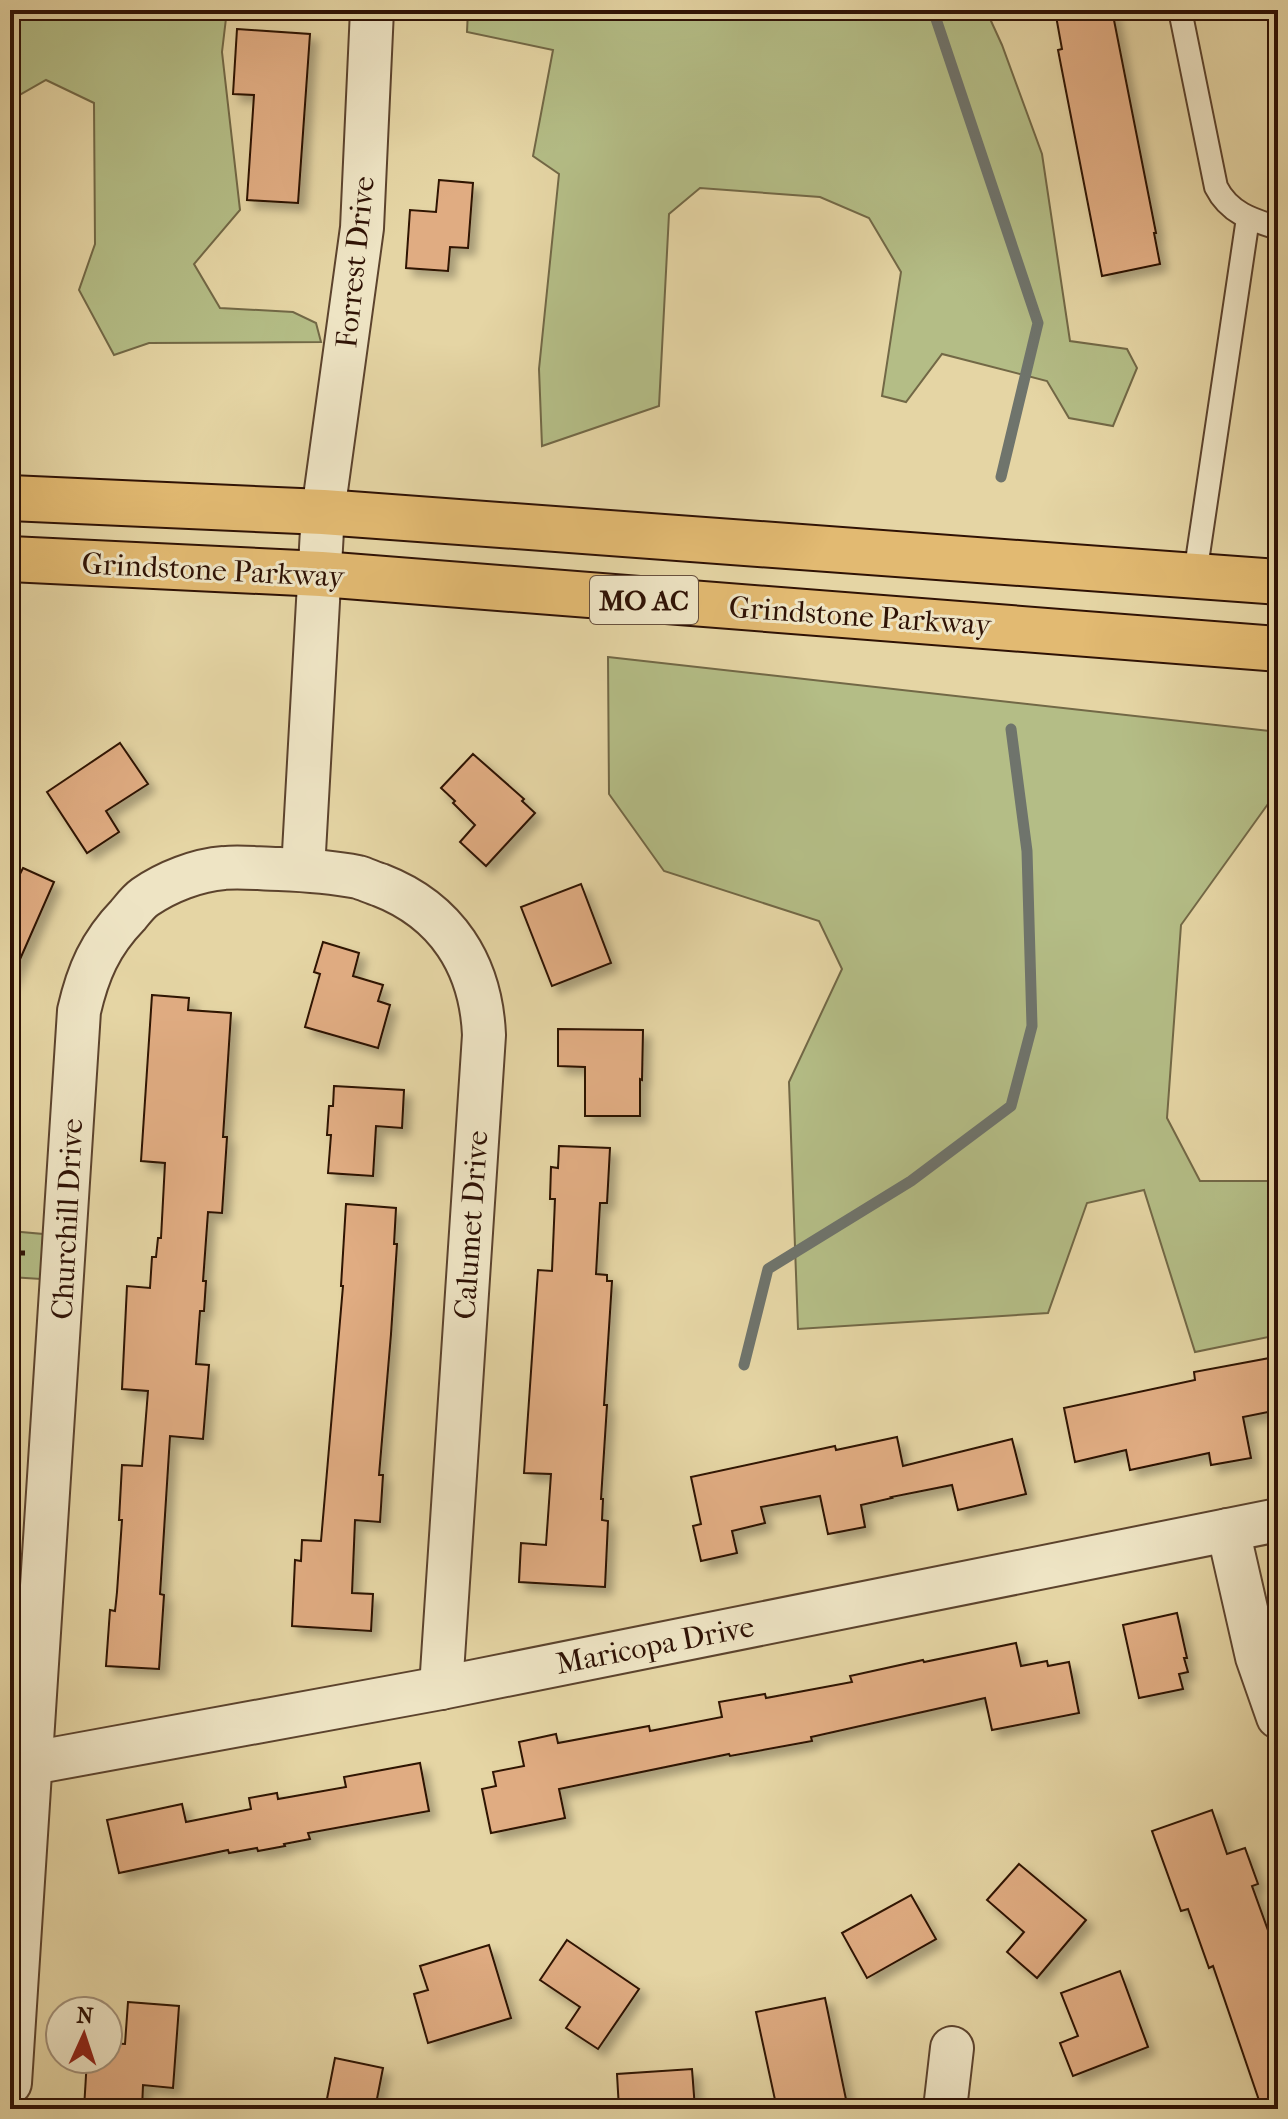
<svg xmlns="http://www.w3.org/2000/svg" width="1288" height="2119" font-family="'IM FELL French Canon',serif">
<defs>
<filter id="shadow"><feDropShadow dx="7" dy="7" stdDeviation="4" flood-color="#0004"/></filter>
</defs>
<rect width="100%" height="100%" fill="#e5d5a4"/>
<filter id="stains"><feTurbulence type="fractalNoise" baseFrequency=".0025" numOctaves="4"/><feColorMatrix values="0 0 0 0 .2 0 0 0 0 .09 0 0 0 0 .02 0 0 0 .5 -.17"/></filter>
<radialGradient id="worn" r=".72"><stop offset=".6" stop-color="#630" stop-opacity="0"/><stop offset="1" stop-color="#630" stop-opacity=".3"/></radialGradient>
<g fill="#b4bd86" stroke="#726846" stroke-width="2">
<path d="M 10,10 L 227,10 L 222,52 L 240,210 L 194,264 L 220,308 L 293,312 L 316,323 L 321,342 L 149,343 L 114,355 L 79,290 L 95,244 L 94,103 L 46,80 L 11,100 L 10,105 Z"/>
<path d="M 468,10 L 986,10 L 1002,45 L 1042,154 L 1070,341 L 1127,349 L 1137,368 L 1113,426 L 1069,418 L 1047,381 L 942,354 L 906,402 L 882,396 L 901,272 L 869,218 L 820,197 L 700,188 L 669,214 L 659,406 L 542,446 L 539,369 L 559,174 L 533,156 L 553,50 L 467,32 Z"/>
<path d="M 608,657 L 1278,732 L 1278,790 L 1181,925 L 1167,1118 L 1200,1181 L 1278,1181 L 1278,1335 L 1195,1352 L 1144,1190 L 1087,1203 L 1048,1313 L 798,1329 L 789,1082 L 842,969 L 819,921 L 664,871 L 609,794 Z"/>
<path d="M 10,1231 L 43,1234 L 41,1279 L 10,1277 Z"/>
</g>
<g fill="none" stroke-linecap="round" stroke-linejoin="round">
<g stroke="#6f746c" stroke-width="11">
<path d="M 933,10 L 1038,323 L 1001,477"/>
<path d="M 744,1365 L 768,1269 L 911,1181 L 1011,1106 L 1032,1026 L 1027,851 L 1011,729"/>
</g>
</g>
<g fill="#e0ac82" stroke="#2f1205" stroke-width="2" filter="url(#shadow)">
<path d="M 1085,10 L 1112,10 L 1156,233 L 1154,233 L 1160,264 L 1102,276 L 1058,50 L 1062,49 L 1056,16 Z"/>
<path d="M 237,29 L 310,34 L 298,203 L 247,200 L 254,95 L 233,94 Z"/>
<path d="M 439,180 L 473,183 L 468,248 L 450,247 L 448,271 L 406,268 L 410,210 L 436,212 Z"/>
<path d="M 120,743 L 148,784 L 106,811 L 119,832 L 87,853 L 47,792 Z"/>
<path d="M 473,754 L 524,799 L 522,801 L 535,813 L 486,866 L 460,842 L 475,825 L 453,803 L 455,801 L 441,788 Z"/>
<path d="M 23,868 L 54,882 L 10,982 L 10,877 L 17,880 Z"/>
<path d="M 581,884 L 611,963 L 552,986 L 521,907 Z"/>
<path d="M 323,942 L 359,953 L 353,976 L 383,985 L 378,1001 L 390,1005 L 378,1048 L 305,1027 L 320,974 L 314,972 Z"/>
<path d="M 152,995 L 189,998 L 188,1010 L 231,1013 L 223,1137 L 227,1137 L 222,1213 L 208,1212 L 203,1281 L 206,1281 L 204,1311 L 200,1311 L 196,1364 L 209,1365 L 203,1439 L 170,1436 L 160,1594 L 164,1595 L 159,1669 L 106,1666 L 110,1610 L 115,1611 L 117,1592 L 122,1520 L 119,1520 L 122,1465 L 142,1466 L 148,1391 L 122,1389 L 127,1286 L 150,1288 L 152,1257 L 156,1257 L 158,1238 L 161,1238 L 165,1163 L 141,1161 Z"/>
<path d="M 558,1029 L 643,1030 L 642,1080 L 640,1079 L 640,1116 L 585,1116 L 585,1067 L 558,1066 Z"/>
<path d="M 334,1086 L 404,1090 L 402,1128 L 376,1126 L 373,1176 L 328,1173 L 331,1135 L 327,1135 L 329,1106 L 333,1106 Z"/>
<path d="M 559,1146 L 610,1148 L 607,1203 L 600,1203 L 596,1274 L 607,1275 L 607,1281 L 612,1281 L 604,1405 L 607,1405 L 601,1499 L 603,1499 L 602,1520 L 608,1521 L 605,1587 L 519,1582 L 521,1543 L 546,1545 L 551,1474 L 524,1473 L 538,1270 L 552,1271 L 555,1199 L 550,1199 L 551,1167 L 558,1168 Z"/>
<path d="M 346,1204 L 396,1208 L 394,1244 L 397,1244 L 391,1334 L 379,1475 L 383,1475 L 380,1522 L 355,1520 L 352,1593 L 373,1594 L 371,1631 L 292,1626 L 295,1560 L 301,1561 L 302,1540 L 321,1541 L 343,1286 L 341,1286 Z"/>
<path d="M 1275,1357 L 1278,1375 L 1278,1410 L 1243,1417 L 1251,1458 L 1211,1465 L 1209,1453 L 1130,1470 L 1126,1450 L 1075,1462 L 1064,1408 L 1195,1380 L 1194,1372 Z"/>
<path d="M 897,1437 L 903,1466 L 1012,1439 L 1026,1494 L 958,1510 L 952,1485 L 891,1497 L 892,1498 L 861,1505 L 865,1527 L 828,1534 L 820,1496 L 761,1507 L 765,1523 L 732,1531 L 737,1553 L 701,1561 L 693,1526 L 701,1524 L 691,1477 L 835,1446 L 836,1450 Z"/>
<path d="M 1177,1613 L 1187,1658 L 1184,1658 L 1188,1672 L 1179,1674 L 1183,1689 L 1139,1698 L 1123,1625 Z"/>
<path d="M 1016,1643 L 1021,1666 L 1047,1661 L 1048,1666 L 1069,1662 L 1079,1713 L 992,1730 L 985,1698 L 811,1737 L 812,1741 L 730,1756 L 729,1754 L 559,1789 L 565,1818 L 491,1833 L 482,1789 L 496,1786 L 493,1772 L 524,1766 L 519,1742 L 556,1734 L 558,1743 L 649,1726 L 650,1731 L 722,1717 L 719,1702 L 765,1694 L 766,1698 L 852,1682 L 850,1676 L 923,1660 L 924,1662 Z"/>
<path d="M 420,1763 L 429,1811 L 308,1833 L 310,1839 L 284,1844 L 285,1846 L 258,1851 L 257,1848 L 229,1853 L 228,1850 L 119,1873 L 107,1820 L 182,1804 L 186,1822 L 251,1809 L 249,1798 L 277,1793 L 278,1799 L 346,1787 L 344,1777 Z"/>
<path d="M 1212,1810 L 1227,1854 L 1245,1848 L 1258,1884 L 1252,1886 L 1278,1958 L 1278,2109 L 1262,2109 L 1213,1966 L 1209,1968 L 1188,1909 L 1181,1911 L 1152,1831 Z"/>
<path d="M 1019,1864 L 1086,1920 L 1037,1978 L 1007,1952 L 1024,1932 L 987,1900 Z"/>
<path d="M 911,1895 L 936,1939 L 867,1978 L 842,1933 Z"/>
<path d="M 567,1940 L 639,1989 L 598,2049 L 566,2028 L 580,2007 L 540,1980 Z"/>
<path d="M 489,1945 L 511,2018 L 428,2043 L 414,1994 L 428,1990 L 420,1966 Z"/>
<path d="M 1120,1971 L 1148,2047 L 1073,2076 L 1060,2043 L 1078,2036 L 1061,1993 Z"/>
<path d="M 825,1998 L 848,2109 L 777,2109 L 756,2012 Z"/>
<path d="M 128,2002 L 179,2006 L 173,2088 L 143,2085 L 142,2109 L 84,2109 L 87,2059 L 108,2059 L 108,2043 L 125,2044 Z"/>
<path d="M 335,2058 L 383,2068 L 375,2109 L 325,2109 Z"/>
<path d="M 692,2069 L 695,2109 L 619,2109 L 617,2074 Z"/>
</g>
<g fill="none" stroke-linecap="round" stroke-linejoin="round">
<g stroke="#5c432d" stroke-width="26">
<g id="lane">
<path d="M 1180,10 L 1216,187 C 1229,213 1252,220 1278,228"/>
<path d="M 1195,575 L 1248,218"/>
</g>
</g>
<g stroke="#5c432d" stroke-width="46">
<g id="street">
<path d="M 303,870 L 323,512 L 362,228 L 372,10"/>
<path d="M 1228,1530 L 1257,1657 L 1278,1717"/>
<path d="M 32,1763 L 441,1688 L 1278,1520"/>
<path d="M 10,2083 L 79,1011 C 88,972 100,944 128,915 C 133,909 138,902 145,897 C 167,882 197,870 224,868 C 242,866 261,869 279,869 C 305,870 332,872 358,877 C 365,879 373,883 380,885 C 447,911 481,965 484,1035 L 441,1688"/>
<path d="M 945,2109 L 952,2048"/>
</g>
</g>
<g stroke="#2f1205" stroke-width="48">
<g id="primary">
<path d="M 10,498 L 323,512 L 1278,582"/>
<path d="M 10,559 L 321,574 L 1278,649"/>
</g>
</g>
<path stroke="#2f1205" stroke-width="5" stroke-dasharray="6 4" stroke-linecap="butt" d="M 10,1253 L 25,1253"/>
<use href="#lane" stroke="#eee4c4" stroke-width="22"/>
<use href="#street" stroke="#eee4c4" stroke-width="42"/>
<use href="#primary" stroke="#e2ba72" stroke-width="44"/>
</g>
<g text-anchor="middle" stroke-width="6" stroke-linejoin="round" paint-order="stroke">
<rect fill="#eee4c4" stroke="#68513e" stroke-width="2" x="590" y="576" width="108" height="48" rx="6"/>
<g font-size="28" font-weight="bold" fill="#2f1205">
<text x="644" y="610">MO AC</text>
</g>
<g font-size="30" fill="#2f1205" stroke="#eee4c4">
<text transform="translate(355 262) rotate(-84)" y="10">Forrest Drive</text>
<text transform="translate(213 570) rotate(3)" y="10">Grindstone Parkway</text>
<text transform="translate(860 616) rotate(4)" y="10">Grindstone Parkway</text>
<text transform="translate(67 1219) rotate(-87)" y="10">Churchill Drive</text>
<text transform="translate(471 1225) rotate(-86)" y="10">Calumet Drive</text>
<text transform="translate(655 1645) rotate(-11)" y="10">Maricopa Drive</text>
</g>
</g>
<rect width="1288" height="2119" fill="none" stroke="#e5d5a4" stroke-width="40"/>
<rect x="12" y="12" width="1264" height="2095" fill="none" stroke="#2f1205" stroke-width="4"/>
<rect x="20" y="20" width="1248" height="2079" fill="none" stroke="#2f1205" stroke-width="2"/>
<g transform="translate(84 2035) rotate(3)"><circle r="38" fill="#eee4c4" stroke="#a29078" stroke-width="2"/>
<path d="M0-6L14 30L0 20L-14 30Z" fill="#8f2418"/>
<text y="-12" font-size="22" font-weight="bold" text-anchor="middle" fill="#2f1205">N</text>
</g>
<rect width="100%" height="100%" filter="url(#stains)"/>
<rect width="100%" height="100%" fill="url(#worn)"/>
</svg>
